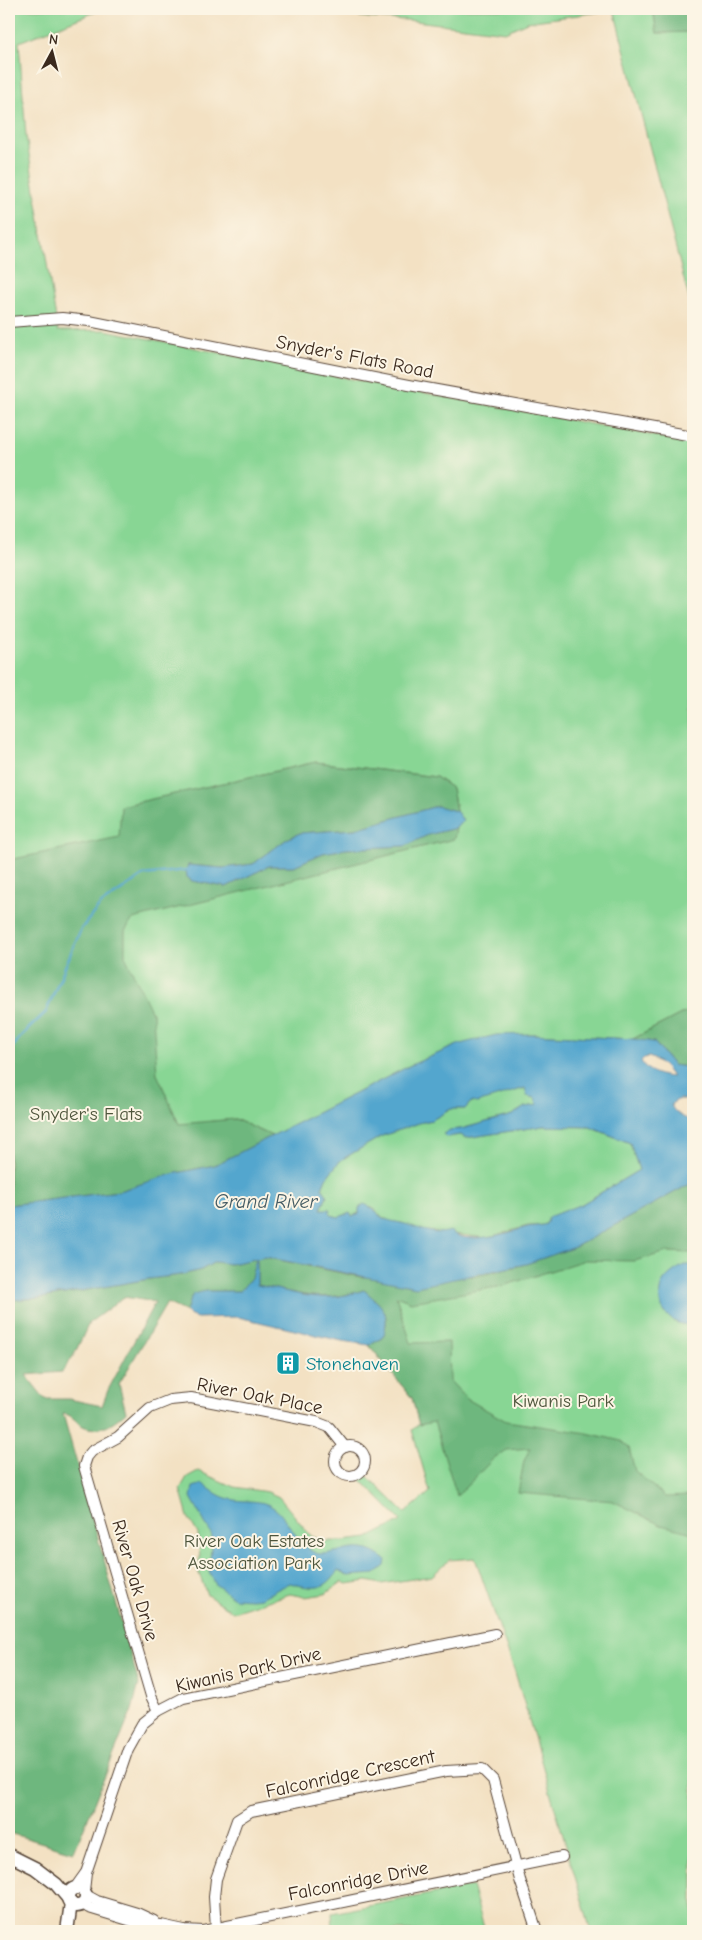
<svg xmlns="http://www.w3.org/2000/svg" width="702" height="1940" font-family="'Comic Neue',sans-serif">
<rect width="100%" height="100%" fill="#fcf5e5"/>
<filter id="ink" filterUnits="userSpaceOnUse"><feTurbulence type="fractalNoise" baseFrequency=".02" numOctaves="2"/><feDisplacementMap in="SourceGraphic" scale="10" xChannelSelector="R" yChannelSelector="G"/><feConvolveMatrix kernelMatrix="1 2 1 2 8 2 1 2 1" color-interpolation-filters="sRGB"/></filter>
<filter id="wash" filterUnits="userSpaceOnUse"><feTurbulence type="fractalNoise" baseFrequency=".0096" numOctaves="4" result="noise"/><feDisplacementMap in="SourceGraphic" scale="20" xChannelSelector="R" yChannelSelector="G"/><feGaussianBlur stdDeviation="1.12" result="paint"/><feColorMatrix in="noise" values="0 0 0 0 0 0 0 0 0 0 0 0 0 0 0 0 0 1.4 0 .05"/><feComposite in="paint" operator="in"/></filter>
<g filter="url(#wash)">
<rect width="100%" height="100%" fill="#f3e1c3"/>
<g fill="#88d694" stroke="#628059" fill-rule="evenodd">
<path d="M 9,9 L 103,9 L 19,42 L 26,136 L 58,331 L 105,330 L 366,382 L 693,443 L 693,1012 L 681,1014 L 633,1039 L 531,1034 L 460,1044 L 411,1065 L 272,1136 L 235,1119 L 179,1125 L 160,1081 L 9,1205 ZM 316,762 L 436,777 L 452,788 L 456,811 L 463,820 L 456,828 L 453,839 L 137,917 L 122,806 Z"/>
<path d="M 300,9 L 653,9 L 657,33 L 693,32 L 693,314 L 614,10 L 527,22 L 505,32 L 407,20 L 370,18 Z"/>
<path d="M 526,1088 L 535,1098 L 538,1105 L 525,1107 L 512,1115 L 461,1129 L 450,1130 L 447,1137 L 460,1135 L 466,1138 L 543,1126 L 590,1127 L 630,1143 L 639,1170 L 582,1204 L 564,1211 L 544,1225 L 528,1226 L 486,1238 L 419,1230 L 402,1223 L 391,1222 L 379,1215 L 372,1207 L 352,1216 L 350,1213 L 339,1217 L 330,1215 L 330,1210 L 321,1210 L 327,1195 L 322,1188 L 326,1178 L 341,1160 L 382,1136 L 419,1123 L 432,1120 L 451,1109 L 465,1109 L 471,1102 Z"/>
<path d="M 693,1194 L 693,1931 L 591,1931 L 515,1672 L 475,1558 L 449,1560 L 432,1576 L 381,1584 L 367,1581 L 347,1584 L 342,1582 L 325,1594 L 305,1597 L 290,1594 L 233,1612 L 207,1595 L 197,1568 L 200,1557 L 198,1534 L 188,1517 L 180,1489 L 187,1477 L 198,1471 L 234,1487 L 268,1492 L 279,1497 L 311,1536 L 324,1541 L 343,1541 L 368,1538 L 401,1521 L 360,1479 L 365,1474 L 405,1513 L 430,1492 L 412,1430 L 419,1424 L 412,1398 L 369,1345 L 383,1338 L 335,1271 L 387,1282 L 396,1295 Z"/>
<path d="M 472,1886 L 485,1931 L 333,1931 L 332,1913 Z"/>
</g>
<g fill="#6eb77e" stroke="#54704e" fill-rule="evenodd">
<path d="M 653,9 L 693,9 L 693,32 L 657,33 Z"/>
<path d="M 316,762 L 436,777 L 452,788 L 456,811 L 437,806 L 355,829 L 300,833 L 287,839 L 253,864 L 223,868 L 188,865 L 187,877 L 192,881 L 226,887 L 269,866 L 294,866 L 323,853 L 346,849 L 404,846 L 428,835 L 456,828 L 454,839 L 133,919 L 125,931 L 125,956 L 153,1015 L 157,1074 L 179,1124 L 235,1119 L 272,1136 L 215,1165 L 176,1173 L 119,1191 L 9,1205 L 9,860 L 119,837 L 121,806 Z"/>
<path d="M 693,1012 L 693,1068 L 673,1065 L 654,1042 L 633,1039 L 681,1014 Z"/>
<path d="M 693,1184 L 693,1253 L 668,1252 L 634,1261 L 585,1260 L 503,1286 L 411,1302 L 396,1296 L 411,1343 L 449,1342 L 450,1381 L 467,1399 L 506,1421 L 587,1433 L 621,1441 L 629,1448 L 635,1471 L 665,1497 L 693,1496 L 693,1533 L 661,1525 L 613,1501 L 518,1493 L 524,1461 L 530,1448 L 506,1450 L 494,1458 L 457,1496 L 434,1422 L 419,1425 L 412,1398 L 369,1345 L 383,1338 C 391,1311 383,1307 364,1290 C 320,1304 300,1293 257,1285 L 257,1262 L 251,1278 L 240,1291 L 206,1291 L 189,1302 L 186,1312 L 167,1303 L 119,1384 L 126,1412 C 115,1422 99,1434 83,1426 C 75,1422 72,1414 63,1414 L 139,1684 L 132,1710 L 74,1852 L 9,1833 L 9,1300 L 41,1298 L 149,1279 L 181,1275 L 201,1270 L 215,1262 L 230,1264 L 264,1257 L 361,1277 L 477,1276 L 526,1264 L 575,1247 L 688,1185 ZM 124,1297 L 155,1302 L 108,1390 L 102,1406 L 69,1399 L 45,1399 L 26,1375 L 62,1372 L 74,1355 L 89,1323 Z"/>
</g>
<g fill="#53a6ce" stroke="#476876" fill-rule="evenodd">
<path d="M 437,806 L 456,811 L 463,820 L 456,828 L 428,835 L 405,846 L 346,849 L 323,853 L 294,866 L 269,866 L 226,887 L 192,881 L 187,877 L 186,870 L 188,865 L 223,868 L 253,864 L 287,839 L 300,833 L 355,829 Z"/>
<path d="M 531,1034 L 633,1039 L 654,1042 L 673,1065 L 693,1068 L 693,1100 L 679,1099 L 671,1104 C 672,1112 685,1119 693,1121 L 693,1184 L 688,1185 L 575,1247 L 526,1264 L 416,1287 L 265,1257 L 257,1259 L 257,1285 C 300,1293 320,1305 364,1290 C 383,1307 391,1311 383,1338 L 369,1345 L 342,1341 L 238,1317 L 197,1318 L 191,1316 L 186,1312 L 189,1302 L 193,1294 L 206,1291 L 240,1291 L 251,1278 L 256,1259 L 230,1264 L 215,1262 L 201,1270 L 181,1275 L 149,1279 L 41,1298 L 9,1300 L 9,1205 L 119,1191 L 172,1174 L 215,1165 L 411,1065 L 460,1044 L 496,1035 ZM 649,1057 C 660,1061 667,1069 672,1077 C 661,1076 647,1073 641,1061 L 644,1058 ZM 525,1088 L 527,1096 L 535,1098 L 538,1105 L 525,1107 L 512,1115 L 461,1129 L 450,1130 L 443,1134 L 447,1137 L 460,1135 L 466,1138 L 543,1126 L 590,1127 L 630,1143 L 639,1170 L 582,1204 L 548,1217 C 548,1219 547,1223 546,1224 C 543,1226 531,1226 527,1227 C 508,1233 466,1246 450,1231 C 434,1237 416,1226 401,1223 C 393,1221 386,1221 379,1215 C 373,1210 372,1207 364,1204 L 359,1208 L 359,1214 L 352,1216 L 350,1213 L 339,1217 L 330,1215 L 330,1209 L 321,1209 L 327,1195 L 322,1188 L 326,1178 L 341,1160 L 382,1136 L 419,1123 L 432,1120 L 451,1109 L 465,1109 L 471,1102 L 477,1103 Z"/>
<path d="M 684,1265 L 693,1265 L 693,1324 C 690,1324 685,1325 681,1324 C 662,1319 653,1295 665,1279 C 670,1273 677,1269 684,1265 Z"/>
<path d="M 203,1484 C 211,1490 220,1497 230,1499 C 245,1503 261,1498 274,1508 C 289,1519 298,1547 316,1553 C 322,1555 329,1553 335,1552 C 358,1548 366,1545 386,1560 L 385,1566 L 375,1574 L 348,1576 L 338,1570 C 325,1592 313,1589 290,1583 L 261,1598 L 251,1599 L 234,1598 L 216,1585 L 209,1572 L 212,1536 L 191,1497 L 193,1487 Z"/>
</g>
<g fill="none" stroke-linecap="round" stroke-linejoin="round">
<path stroke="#53a6ce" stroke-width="2.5" d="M 9,1052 L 22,1035 L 46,1012 L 81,929 L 100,905 L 144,875 L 186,870"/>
</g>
</g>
<g filter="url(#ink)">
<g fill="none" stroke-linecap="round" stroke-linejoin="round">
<g stroke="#574537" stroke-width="12">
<g id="minor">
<path d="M 9,322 L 62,318 L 89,321 L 409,385 L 693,436"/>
<circle cx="350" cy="1461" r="15"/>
<path d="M 158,1711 L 151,1696 L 84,1466 L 87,1457 L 92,1451 L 118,1437 L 150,1408 L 170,1400 L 191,1398 L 316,1422 L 329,1427 L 345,1447"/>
<path d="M 75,1888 L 85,1874"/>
<path d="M 84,1891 L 86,1873 L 128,1749 L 142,1724 L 158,1711 L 183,1698 L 495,1634"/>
<path d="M 86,1895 L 97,1901 L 137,1913 L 154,1921"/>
<path d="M 83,1904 L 89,1908 L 135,1922 L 161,1925 L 184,1930 L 203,1931 L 562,1857"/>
<path d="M 216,1929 L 214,1897 L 216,1879 L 237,1820 L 251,1811 L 446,1771 L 482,1769 L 493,1780 L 520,1880 L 537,1931"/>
</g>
</g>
<g stroke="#574537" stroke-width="15">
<g id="tertiary">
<path d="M 9,1855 L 35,1868 L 56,1884 L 68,1898"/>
<circle cx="77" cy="1897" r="9"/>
<path d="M 67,1931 L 71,1903"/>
</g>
</g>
<use href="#minor" stroke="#fff" stroke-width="10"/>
<use href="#tertiary" stroke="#fff" stroke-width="12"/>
</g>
</g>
<defs>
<g id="building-square" transform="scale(1.25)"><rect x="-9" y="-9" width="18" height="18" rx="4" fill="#0f9aa8" stroke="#fcf5e5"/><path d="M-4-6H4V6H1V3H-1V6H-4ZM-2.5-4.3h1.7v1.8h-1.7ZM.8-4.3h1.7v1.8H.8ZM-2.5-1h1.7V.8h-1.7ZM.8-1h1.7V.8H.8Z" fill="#fff"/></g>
</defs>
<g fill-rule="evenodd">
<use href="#building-square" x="288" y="1363"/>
</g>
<g text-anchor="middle" stroke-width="4" stroke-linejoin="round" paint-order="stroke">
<g font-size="19" fill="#3b2a1e" stroke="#fcf5e5">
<text transform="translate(355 356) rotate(11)" y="7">Snyder's Flats Road</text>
<text transform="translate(260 1395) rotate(11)" y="7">River Oak Place</text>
<text transform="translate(136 1580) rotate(74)" y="7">River Oak Drive</text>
<text transform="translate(248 1669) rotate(-13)" y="7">Kiwanis Park Drive</text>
<text transform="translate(350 1773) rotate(-12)" y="7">Falconridge Crescent</text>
<text transform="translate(358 1880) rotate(-11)" y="7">Falconridge Drive</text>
</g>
<g font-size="19" fill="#4e553c" stroke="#fcf5e5">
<text x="86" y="1120">Snyder's Flats</text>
<text x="563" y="1407">Kiwanis Park</text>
<text x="254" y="1547">River Oak Estates<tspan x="254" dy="22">Association Park</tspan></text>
</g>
<g font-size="19" fill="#0d838f" stroke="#fcf5e5" text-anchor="start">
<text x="306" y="1370">Stonehaven</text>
</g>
<g font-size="20" font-style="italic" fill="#455c64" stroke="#fcf5e5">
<text x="266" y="1208">Grand River</text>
</g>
</g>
<rect width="702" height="1940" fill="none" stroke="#fcf5e5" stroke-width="30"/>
<g transform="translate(52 52) rotate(7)" stroke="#fcf5e5" stroke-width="4" paint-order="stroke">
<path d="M0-4L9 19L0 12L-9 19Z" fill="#3b2a1e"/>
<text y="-8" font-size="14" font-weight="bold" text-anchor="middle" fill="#3b2a1e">N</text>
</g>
</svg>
